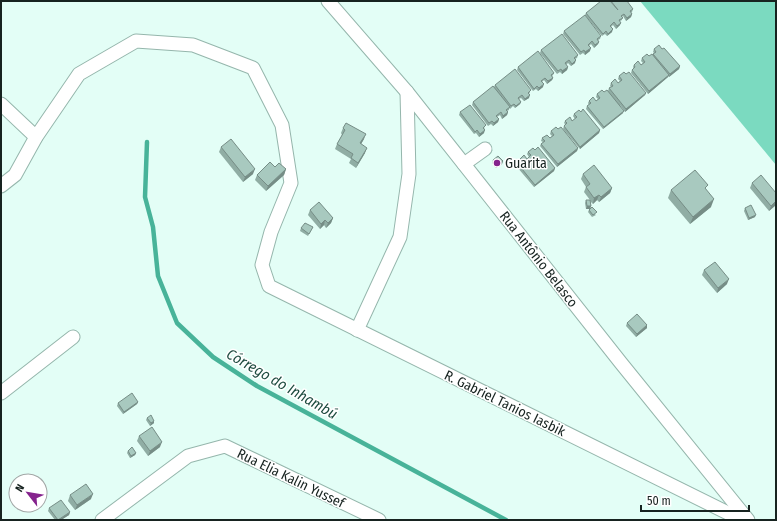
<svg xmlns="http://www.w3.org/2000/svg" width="777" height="521" font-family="'Fira Sans Condensed',sans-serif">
<rect width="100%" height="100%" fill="#e3fef6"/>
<path fill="#7bdac0" d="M 640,1 L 776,1 L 776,165 Z"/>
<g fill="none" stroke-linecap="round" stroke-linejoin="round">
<path stroke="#48b399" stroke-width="4.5" d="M 147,142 L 145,197 L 153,227 L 158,276 L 177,323 L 213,357 L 257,386 L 506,520"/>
<g stroke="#95b6ac" stroke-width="15">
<g id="minor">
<path d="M 328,1 L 407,92 L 621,363 L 748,520"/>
<path d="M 1,104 L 36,137"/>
<path d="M 464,164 L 485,149"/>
<path d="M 1,186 L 15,175 L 36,137 L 79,74 L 136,41 L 193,45 L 253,68 L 282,125 L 291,183 L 271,232 L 262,265 L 269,286 L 742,520"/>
<path d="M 357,330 L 400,237 L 409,174 L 407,92"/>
<path d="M 1,393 L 73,337"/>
<path d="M 102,520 L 188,456 L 225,446 L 379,520"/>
</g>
</g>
<use href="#minor" stroke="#fff" stroke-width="13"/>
</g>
<g fill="#90ada4">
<path d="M 633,9 L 632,12 L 631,12 L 632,14 L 631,17 L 626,21 L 623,16 L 622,17 L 622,20 L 620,21 L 620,25 L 616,29 L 613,25 L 611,27 L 612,32 L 607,36 L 605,34 L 602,36 L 585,15 L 586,13 Z"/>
<path d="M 564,31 L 601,36 L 600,39 L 598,40 L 599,42 L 598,44 L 594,48 L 591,44 L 589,46 L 590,51 L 585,55 L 583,53 L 580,55 L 563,34 Z"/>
<path d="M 654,49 L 662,49 L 680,66 L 679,69 L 669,77 L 668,76 L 668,77 L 648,94 L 631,73 L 632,70 L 634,69 L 633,67 L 634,65 L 641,65 L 643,63 L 641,61 L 642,58 L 653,55 L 654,53 L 653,52 Z"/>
<path d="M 541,50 L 578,55 L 577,58 L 575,59 L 575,63 L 571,66 L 568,63 L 566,65 L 568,67 L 567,70 L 562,74 L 560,72 L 557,74 L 540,53 Z"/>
<path d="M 518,67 L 554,73 L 553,75 L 552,76 L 553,78 L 552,80 L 547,84 L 544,80 L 542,82 L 543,87 L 538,91 L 536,89 L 533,91 L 517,70 Z"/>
<path d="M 619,76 L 646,93 L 645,95 L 625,112 L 620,105 L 623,113 L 603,129 L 586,109 L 587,106 L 589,105 L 588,103 L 589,101 L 596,101 L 598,99 L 596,97 L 597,94 L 608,91 L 609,88 L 611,87 L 610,86 L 611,83 L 618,83 L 620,81 L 618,79 Z"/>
<path d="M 495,85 L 530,92 L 529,94 L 529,98 L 524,101 L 521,98 L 519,99 L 521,102 L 520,104 L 515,108 L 513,106 L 510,109 L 509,108 L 509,110 L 507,111 L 508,112 L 507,115 L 502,119 L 500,115 L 497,117 L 499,119 L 498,122 L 493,126 L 491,124 L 488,126 L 472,105 L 473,102 L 494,87 Z"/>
<path d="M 460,112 L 485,128 L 484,129 L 484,133 L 479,137 L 476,133 L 474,134 L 459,115 Z"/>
<path d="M 574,114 L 600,130 L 599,133 L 580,149 L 563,129 L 564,126 L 565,124 L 564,123 L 565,121 L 572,121 L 575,119 L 573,116 Z"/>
<path d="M 343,128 L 364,139 L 361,144 L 365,153 L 356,168 L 349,163 L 351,159 L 335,149 L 337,144 L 342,135 L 341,133 Z"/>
<path d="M 551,131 L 578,148 L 577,151 L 557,167 L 540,146 L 541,144 L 543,142 L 541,141 L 542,138 L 550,138 L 552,136 L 550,134 Z"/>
<path d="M 221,147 L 253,174 L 243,182 L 219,152 Z"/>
<path d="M 528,152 L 555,168 L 554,171 L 534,187 L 517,167 L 518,164 L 520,163 L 519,161 L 520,159 L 527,159 L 529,157 L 527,154 Z"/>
<path d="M 493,160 L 503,161 L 502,164 L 496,168 L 492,163 Z"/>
<path d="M 286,169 L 284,175 L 266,191 L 255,180 L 257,175 Z"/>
<path d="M 583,174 L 612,188 L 610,193 L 599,202 L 597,200 L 593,204 L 590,201 L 591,206 L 590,209 L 586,209 L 585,203 L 586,200 L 590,200 L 584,192 L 586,187 L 581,179 Z"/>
<path d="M 752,183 L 776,193 L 776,205 L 769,211 L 750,188 Z"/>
<path d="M 671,190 L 706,190 L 711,207 L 690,224 L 668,198 Z"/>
<path d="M 745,208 L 755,217 L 748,220 L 744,211 Z"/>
<path d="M 310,210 L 333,218 L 331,223 L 326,228 L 324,225 L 320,229 L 308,215 Z"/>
<path d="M 589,210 L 596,215 L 592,217 L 588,212 Z"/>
<path d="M 313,227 L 308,236 L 300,231 L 301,228 Z"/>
<path d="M 704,270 L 727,284 L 717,293 L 702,275 Z"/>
<path d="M 627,323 L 647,325 L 647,328 L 636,337 L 626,326 Z"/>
<path d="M 138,402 L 137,404 L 123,414 L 117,406 L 118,403 Z"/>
<path d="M 147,418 L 154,423 L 150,426 L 146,420 Z"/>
<path d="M 139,436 L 160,447 L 148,456 L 137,441 Z"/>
<path d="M 128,451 L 136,453 L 135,455 L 130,458 L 127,453 Z"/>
<path d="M 70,495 L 91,499 L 75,510 L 68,501 Z"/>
<path d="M 49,508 L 70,512 L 69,515 L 61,520 L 55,520 L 48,511 Z"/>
</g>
<g fill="#768d86">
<path d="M 632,14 L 631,17 L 626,21 L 627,18 Z"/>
<path d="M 621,23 L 620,25 L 616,29 L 617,26 Z"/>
<path d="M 613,29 L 612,32 L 607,36 L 608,34 Z"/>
<path d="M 599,42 L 598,44 L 594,48 L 595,45 Z"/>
<path d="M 591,48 L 590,51 L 585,55 L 585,52 Z"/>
<path d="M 576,60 L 575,63 L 571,66 L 572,64 Z"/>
<path d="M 680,66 L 679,69 L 669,77 L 670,74 Z"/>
<path d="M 568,67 L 567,70 L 562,74 L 562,71 Z"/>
<path d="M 669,75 L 668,77 L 648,94 L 649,91 Z"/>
<path d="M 553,78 L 552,80 L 547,84 L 548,81 Z"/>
<path d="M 544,84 L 543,87 L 538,91 L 539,88 Z"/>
<path d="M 646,93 L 645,95 L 625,112 L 626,109 Z"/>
<path d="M 530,95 L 529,98 L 524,101 L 525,99 Z"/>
<path d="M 521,102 L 520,104 L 515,108 L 516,106 Z"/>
<path d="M 624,111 L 623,113 L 603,129 L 604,127 Z"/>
<path d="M 508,112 L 507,115 L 502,119 L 503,116 Z"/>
<path d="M 499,119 L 498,122 L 493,126 L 494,123 Z"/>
<path d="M 485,130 L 484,133 L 479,137 L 480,134 Z"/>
<path d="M 600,130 L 599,133 L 580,149 L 580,147 Z"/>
<path d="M 366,134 L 364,139 L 358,149 L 360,143 Z"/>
<path d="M 367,148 L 365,153 L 356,168 L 358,163 Z"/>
<path d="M 578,148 L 577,151 L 557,167 L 558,164 Z"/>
<path d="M 503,161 L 502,164 L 496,168 L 497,166 Z"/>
<path d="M 555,168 L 554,171 L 534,187 L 535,185 Z"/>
<path d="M 255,169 L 253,174 L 243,182 L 245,177 Z"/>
<path d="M 286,169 L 284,175 L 266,191 L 268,186 Z"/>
<path d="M 612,188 L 610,193 L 599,202 L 601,197 Z"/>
<path d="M 599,195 L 597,200 L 593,204 L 594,198 Z"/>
<path d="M 714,199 L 711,207 L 690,224 L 693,217 Z"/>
<path d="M 776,201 L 776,205 L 769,211 L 771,206 Z"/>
<path d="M 587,206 L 591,206 L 590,209 L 586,209 Z"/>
<path d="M 756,215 L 755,217 L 748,220 L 749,218 Z"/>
<path d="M 333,218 L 331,223 L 326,228 L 328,223 Z"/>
<path d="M 325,220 L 324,225 L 320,229 L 321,224 Z"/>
<path d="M 729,279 L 727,284 L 717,293 L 718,288 Z"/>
<path d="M 647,325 L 647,328 L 636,337 L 637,334 Z"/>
<path d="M 138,402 L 137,404 L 123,414 L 124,412 Z"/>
<path d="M 154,421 L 154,423 L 150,426 L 151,423 Z"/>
<path d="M 162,442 L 160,447 L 148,456 L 150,451 Z"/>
<path d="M 136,453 L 135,455 L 130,458 L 131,456 Z"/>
<path d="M 93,494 L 91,499 L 75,510 L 77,505 Z"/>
<path d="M 70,512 L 69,515 L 61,520 L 59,520 Z"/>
</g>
<g fill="#a8c9bf" stroke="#768d86">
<path d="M 601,1 L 610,1 L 618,10 L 611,1 L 627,1 L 633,9 L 630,11 L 632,14 L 627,18 L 624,14 L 621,16 L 623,18 L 619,20 L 621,23 L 617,26 L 614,22 L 610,26 L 613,29 L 608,34 L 606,31 L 603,34 L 586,13 Z"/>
<path d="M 585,15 L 601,36 L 597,39 L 599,42 L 595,45 L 592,41 L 588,45 L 591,48 L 585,52 L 584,50 L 581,52 L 564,31 Z"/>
<path d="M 562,34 L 578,55 L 574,58 L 576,60 L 572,64 L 569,60 L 565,63 L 568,67 L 562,71 L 561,69 L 558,71 L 541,50 Z"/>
<path d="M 659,45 L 662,49 L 664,48 L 680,66 L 670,74 L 653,54 L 656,52 L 654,49 Z"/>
<path d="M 538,51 L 554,73 L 551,75 L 553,78 L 548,81 L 545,78 L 541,81 L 544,84 L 539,88 L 537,86 L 534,89 L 518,67 Z"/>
<path d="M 647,54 L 649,56 L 652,54 L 669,75 L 649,91 L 632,70 L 635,67 L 634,65 L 638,61 L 641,65 L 645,62 L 642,58 Z"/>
<path d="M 515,69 L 531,90 L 528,93 L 530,95 L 525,99 L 522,95 L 518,98 L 521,102 L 516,106 L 514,104 L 511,106 L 495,85 Z"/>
<path d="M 624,72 L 626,74 L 629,72 L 646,93 L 626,109 L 609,88 L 613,86 L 611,83 L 615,79 L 618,83 L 622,80 L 619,76 Z"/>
<path d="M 493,86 L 510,107 L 506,110 L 508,112 L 503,116 L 501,112 L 496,116 L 499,119 L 494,123 L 492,121 L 489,123 L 473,102 Z"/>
<path d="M 602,90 L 604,92 L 607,90 L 624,111 L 604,127 L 587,106 L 591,103 L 589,101 L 593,97 L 596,101 L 600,98 L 597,94 Z"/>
<path d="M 470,105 L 486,125 L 483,128 L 485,130 L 480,134 L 477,130 L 475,132 L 460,112 Z"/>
<path d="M 583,109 L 600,130 L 580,147 L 564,126 L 567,123 L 565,121 L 570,117 L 572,121 L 577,117 L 574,114 L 579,110 L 581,112 Z"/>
<path d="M 346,123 L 366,134 L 360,143 L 367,148 L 358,163 L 351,158 L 353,154 L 337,144 L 345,130 L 343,128 Z"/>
<path d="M 556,127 L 558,129 L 561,127 L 578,148 L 558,164 L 541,144 L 545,141 L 542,138 L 547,135 L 550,138 L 554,135 L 551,131 Z"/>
<path d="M 231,139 L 255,169 L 245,177 L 221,147 Z"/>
<path d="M 538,147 L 555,168 L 535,185 L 518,164 L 521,161 L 520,159 L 524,155 L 527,159 L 531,155 L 528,152 L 533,148 L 535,150 Z"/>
<path d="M 498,156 L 503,161 L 497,166 L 493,160 Z"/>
<path d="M 270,162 L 275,167 L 279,163 L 286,169 L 268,186 L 257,175 Z"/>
<path d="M 594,165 L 612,188 L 601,197 L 599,195 L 594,198 L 586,187 L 590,184 L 583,174 Z"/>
<path d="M 695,170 L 708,185 L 705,188 L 714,199 L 693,217 L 671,190 Z"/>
<path d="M 761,175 L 776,193 L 776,201 L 771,206 L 752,183 Z"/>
<path d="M 586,200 L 590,200 L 591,206 L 587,206 Z"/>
<path d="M 319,202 L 333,218 L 328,223 L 325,220 L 321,224 L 310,210 Z"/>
<path d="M 751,205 L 756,215 L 749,218 L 745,208 Z"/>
<path d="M 592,207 L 597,212 L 593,215 L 589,210 Z"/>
<path d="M 305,223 L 313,227 L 309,234 L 301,228 Z"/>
<path d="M 715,262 L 729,279 L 718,288 L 704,270 Z"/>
<path d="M 637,314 L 647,325 L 637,334 L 627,323 Z"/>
<path d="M 132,393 L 138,402 L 124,412 L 118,403 Z"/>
<path d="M 151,415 L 154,421 L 151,423 L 147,418 Z"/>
<path d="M 152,427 L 162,442 L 150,451 L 139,436 Z"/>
<path d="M 132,447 L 136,453 L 131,456 L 128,451 Z"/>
<path d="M 86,484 L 93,494 L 77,505 L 70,495 Z"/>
<path d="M 61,500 L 70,512 L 58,520 L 49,508 Z"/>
</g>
<circle fill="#85238d" stroke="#fff" stroke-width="1.5" cx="497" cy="163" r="4"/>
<g text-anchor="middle" stroke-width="3" stroke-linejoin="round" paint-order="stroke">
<g font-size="14" fill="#172320" stroke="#fff" text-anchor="start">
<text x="505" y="168">Guarita</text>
</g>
<g font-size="14" fill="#172320" stroke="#fff">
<text transform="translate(539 259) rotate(52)" y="5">Rua Antônio Belasco</text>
<text transform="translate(505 403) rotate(26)" y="5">R. Gabriel Tanios Iasbik</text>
<text transform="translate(291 478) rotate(26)" y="5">Rua Elia Kalin Yussef</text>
</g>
<g font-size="15" font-style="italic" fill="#1e4c40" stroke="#fff">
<text transform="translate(282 384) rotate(30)" y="5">Córrego do Inhambú</text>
</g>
</g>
<rect width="777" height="521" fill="none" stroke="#172320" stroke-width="4"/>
<g transform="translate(28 493) rotate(301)"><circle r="19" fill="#ffffff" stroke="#a2a7a6"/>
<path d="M0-3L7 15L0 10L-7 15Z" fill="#85238d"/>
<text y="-6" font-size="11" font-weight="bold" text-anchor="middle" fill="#172320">N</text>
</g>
<path d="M641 505v6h108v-6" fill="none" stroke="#172320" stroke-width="2"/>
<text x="647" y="505" font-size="12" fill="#172320" stroke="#ffffff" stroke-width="3" paint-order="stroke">50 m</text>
</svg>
